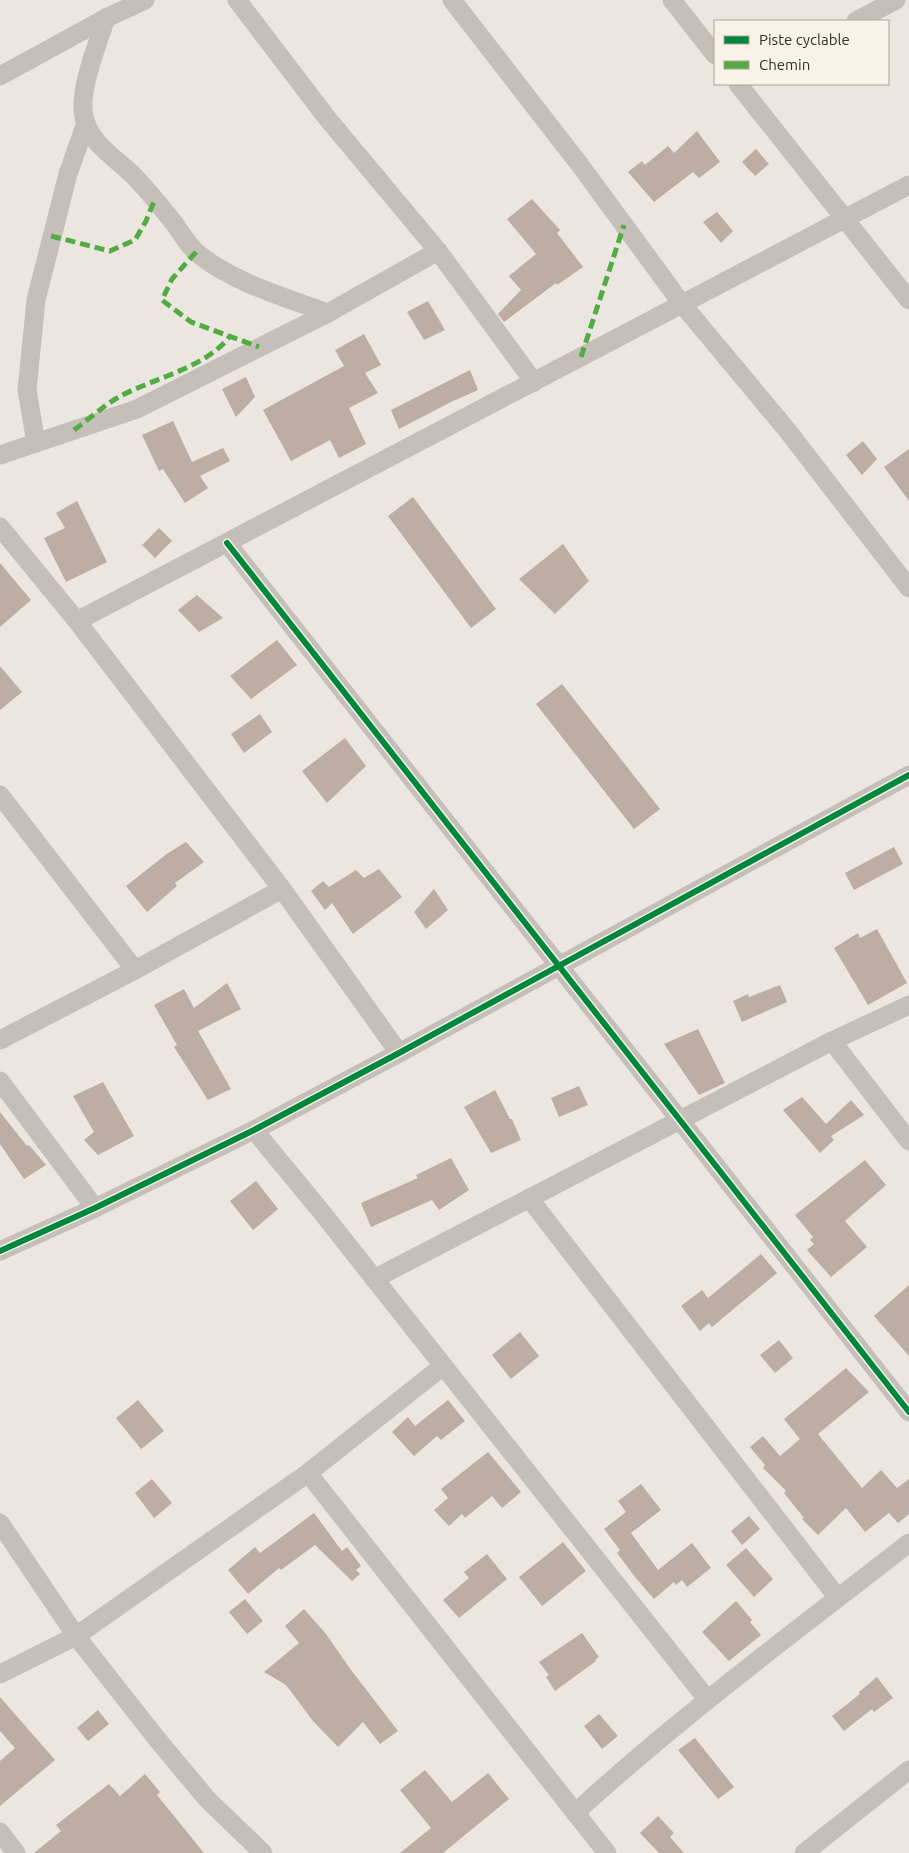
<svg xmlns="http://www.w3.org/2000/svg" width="909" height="1853" font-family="Ubuntu,sans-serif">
<rect width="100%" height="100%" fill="#ebe7e0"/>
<g fill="#bdada3">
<path d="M 697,131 L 720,162 L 699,178 L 693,172 L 654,202 L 628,172 L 642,161 L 645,165 L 668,146 L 674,153 Z"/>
<path d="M 756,149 L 769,164 L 755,176 L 742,162 Z"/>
<path d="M 532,199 L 560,230 L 557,233 L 583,267 L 557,285 L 556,283 L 504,322 L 498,314 L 521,290 L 509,276 L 536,254 L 507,219 Z"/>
<path d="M 717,212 L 733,231 L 721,243 L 703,222 Z"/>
<path d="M 428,301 L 445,330 L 424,340 L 407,312 Z"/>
<path d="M 364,334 L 381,365 L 365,373 L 378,393 L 349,408 L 366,444 L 339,458 L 330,440 L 291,461 L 263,410 L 344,366 L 335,350 Z"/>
<path d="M 470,370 L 478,390 L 451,402 L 399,429 L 391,410 Z"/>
<path d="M 246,377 L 255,397 L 236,417 L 222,389 Z"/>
<path d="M 173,421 L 192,462 L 223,448 L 230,461 L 200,476 L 208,488 L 185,503 L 163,469 L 159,471 L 142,435 Z"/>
<path d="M 863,441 L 877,459 L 862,475 L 846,455 Z"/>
<path d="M 909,449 L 909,501 L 884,467 Z"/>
<path d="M 413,497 L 496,609 L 471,628 L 388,516 Z"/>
<path d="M 77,501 L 107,562 L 66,582 L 44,538 L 65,528 L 56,513 Z"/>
<path d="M 159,528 L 172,541 L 155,558 L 142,545 Z"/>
<path d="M 563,544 L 589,581 L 555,614 L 519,579 Z"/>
<path d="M 0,563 L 31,600 L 0,627 Z"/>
<path d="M 197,595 L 223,618 L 199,632 L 178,610 Z"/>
<path d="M 277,640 L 297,665 L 251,699 L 230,676 Z"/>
<path d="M 0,666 L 22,692 L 0,710 Z"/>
<path d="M 562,684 L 660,809 L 634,829 L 536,704 Z"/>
<path d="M 260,714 L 272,732 L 244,753 L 231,734 Z"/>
<path d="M 345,738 L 366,766 L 327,803 L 302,771 Z"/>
<path d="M 186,842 L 204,862 L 175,883 L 177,886 L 147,912 L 126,886 L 168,853 Z"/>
<path d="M 894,847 L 903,864 L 854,890 L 845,873 Z"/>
<path d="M 379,869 L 402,897 L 353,934 L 332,903 L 325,910 L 311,891 L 323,881 L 329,887 L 356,870 L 364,878 Z"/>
<path d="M 434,889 L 448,910 L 426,929 L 414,912 Z"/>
<path d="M 877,929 L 907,983 L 868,1005 L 834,948 L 858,933 L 860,938 Z"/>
<path d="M 227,983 L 241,1009 L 198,1031 L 231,1089 L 208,1100 L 174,1047 L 177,1045 L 154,1005 L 184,989 L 194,1008 Z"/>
<path d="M 780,985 L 787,1002 L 742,1022 L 733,1001 L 748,994 L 749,997 Z"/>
<path d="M 698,1029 L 725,1083 L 699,1095 L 664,1044 Z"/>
<path d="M 103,1082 L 134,1136 L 98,1155 L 84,1140 L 94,1132 L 73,1096 Z"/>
<path d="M 579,1086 L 588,1105 L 559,1117 L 551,1098 Z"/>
<path d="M 495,1090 L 510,1119 L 512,1119 L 521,1140 L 491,1153 L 464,1107 Z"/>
<path d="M 802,1097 L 826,1124 L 851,1100 L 864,1115 L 831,1136 L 834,1140 L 820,1153 L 783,1110 Z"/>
<path d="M 0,1112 L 27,1146 L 29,1145 L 46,1165 L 24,1179 L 0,1144 Z"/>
<path d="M 451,1158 L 469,1190 L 439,1210 L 432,1200 L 371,1227 L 361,1203 L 418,1178 L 416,1175 Z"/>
<path d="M 865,1160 L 886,1185 L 845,1221 L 867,1247 L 831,1277 L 807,1250 L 814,1244 L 810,1240 L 813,1237 L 795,1215 Z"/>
<path d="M 256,1181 L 278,1209 L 253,1230 L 230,1201 Z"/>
<path d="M 761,1254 L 777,1273 L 712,1327 L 709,1323 L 700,1331 L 681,1306 L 702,1290 L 708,1298 Z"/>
<path d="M 909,1285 L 909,1356 L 874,1316 Z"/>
<path d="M 520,1332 L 539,1356 L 511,1379 L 492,1355 Z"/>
<path d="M 779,1340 L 793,1358 L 775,1373 L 760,1355 Z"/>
<path d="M 846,1368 L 869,1392 L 818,1434 L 862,1488 L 881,1470 L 897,1488 L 909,1479 L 909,1514 L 898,1523 L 889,1513 L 865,1532 L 846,1508 L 818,1535 L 802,1519 L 804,1518 L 784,1493 L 786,1491 L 763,1468 L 765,1465 L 750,1447 L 763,1436 L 780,1456 L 800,1439 L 784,1419 Z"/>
<path d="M 138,1400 L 164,1431 L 141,1449 L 116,1418 Z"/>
<path d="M 448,1400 L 465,1421 L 441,1440 L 437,1436 L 414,1456 L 392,1432 L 408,1417 L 415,1426 Z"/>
<path d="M 488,1452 L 521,1492 L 502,1508 L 492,1496 L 465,1518 L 462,1514 L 449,1526 L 434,1510 L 448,1498 L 441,1489 Z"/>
<path d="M 152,1479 L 172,1503 L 154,1518 L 135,1493 Z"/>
<path d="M 641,1484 L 661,1510 L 631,1533 L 658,1570 L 692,1543 L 711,1568 L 687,1587 L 682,1580 L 676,1585 L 674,1582 L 654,1599 L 635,1577 L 617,1553 L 620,1550 L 604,1529 L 626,1512 L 618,1501 Z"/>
<path d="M 314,1513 L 342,1551 L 347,1547 L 361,1566 L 356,1570 L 360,1574 L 352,1581 L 315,1545 L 281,1570 L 279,1568 L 248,1594 L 228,1570 L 255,1547 L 260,1553 Z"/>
<path d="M 749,1516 L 760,1529 L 742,1545 L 731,1531 Z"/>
<path d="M 563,1542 L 586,1571 L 542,1606 L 519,1577 Z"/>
<path d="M 746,1548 L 773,1579 L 754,1597 L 726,1565 Z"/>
<path d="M 487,1554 L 507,1579 L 459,1618 L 443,1600 L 469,1578 L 464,1572 Z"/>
<path d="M 245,1599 L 263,1621 L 247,1634 L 229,1612 Z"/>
<path d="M 736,1601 L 752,1620 L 750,1622 L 761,1635 L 729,1661 L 702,1632 Z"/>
<path d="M 304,1609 L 326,1634 L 351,1670 L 398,1731 L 380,1744 L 363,1722 L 338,1747 L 313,1721 L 286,1685 L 264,1672 L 299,1643 L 285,1626 Z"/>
<path d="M 582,1633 L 599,1657 L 595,1660 L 596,1661 L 555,1691 L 546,1677 L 549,1675 L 539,1662 Z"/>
<path d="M 877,1677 L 893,1698 L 874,1712 L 872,1709 L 844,1731 L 832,1716 L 860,1694 L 859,1692 Z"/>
<path d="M 0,1697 L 55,1760 L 0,1806 L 0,1761 L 15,1748 L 0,1731 Z"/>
<path d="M 98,1710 L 109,1724 L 88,1741 L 77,1728 Z"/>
<path d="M 599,1714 L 618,1736 L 602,1749 L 584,1726 Z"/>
<path d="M 695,1738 L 734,1787 L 718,1799 L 678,1750 Z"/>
<path d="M 425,1770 L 452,1802 L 488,1773 L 509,1799 L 443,1853 L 400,1853 L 431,1828 L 400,1790 Z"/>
<path d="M 145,1774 L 160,1792 L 157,1795 L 204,1853 L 34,1853 L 61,1831 L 56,1825 L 109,1784 L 120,1796 Z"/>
<path d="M 658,1816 L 674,1833 L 670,1837 L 684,1853 L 659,1853 L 640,1833 Z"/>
</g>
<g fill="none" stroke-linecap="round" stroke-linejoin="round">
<g stroke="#c4bfb9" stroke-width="19">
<path d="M 237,0 L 327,118 L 438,251 L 534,382"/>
<path d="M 452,0 L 580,165 L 682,304 L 787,430 L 909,588"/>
<path d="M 672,0 L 715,55"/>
<path d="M 106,18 C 98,43 78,91 84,117 C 90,143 114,157 132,174 C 147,189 160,206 174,223 C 181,233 188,245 197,253 C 234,283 284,297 328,313"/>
<path d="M 856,21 L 896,0"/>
<path d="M 0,76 L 106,18 L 145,0"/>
<path d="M 738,84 L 909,300"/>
<path d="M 36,443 L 27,390 L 36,300 L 68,174 L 86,123"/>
<path d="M 0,455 L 137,409 L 328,313 L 438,251"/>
<path d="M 0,527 L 77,621 L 282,889 L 399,1053"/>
<path d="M 227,543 L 909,1412"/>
<path d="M 77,621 L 909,185"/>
<path d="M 0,795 L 135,970"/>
<path d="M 0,1040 L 135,970 L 282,889"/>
<path d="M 832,1041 L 909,1141"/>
<path d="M 0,1081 L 95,1208"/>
<path d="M 254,1130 L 320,1210 L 707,1699"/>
<path d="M 529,1198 L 838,1598"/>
<path d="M 0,1251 L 95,1208 L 254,1130 L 399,1053 L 909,775"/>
<path d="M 374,1279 L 832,1041 L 909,1005"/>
<path d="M 308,1473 L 607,1853"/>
<path d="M 0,1523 L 76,1636 L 157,1739 L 207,1799 L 263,1853"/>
<path d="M 0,1674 L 76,1636 L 308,1473 L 443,1366"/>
<path d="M 575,1813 C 681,1716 796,1631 909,1543"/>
<path d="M 0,1832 L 16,1853"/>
<path d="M 804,1853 L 909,1770"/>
</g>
<g stroke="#54ab44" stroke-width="5" stroke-dasharray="10 5" stroke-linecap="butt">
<path d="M 51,236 L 110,251 L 135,240 L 146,221 L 155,199"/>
<path d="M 196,252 L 172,279 L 162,300 L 191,322 L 259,347"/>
<path d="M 581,357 L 624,225"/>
<path d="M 74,430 C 88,420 102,407 117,398 C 152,378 205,369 230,336"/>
</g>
<g stroke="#f8f2e8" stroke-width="9">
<g id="cycleway">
<path d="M 227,543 L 909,1412"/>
<path d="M 0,1251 L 95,1208 L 254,1130 L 399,1053 L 909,775"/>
</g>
</g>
<use href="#cycleway" stroke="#00873e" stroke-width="6"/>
</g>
<rect x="714" y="20" width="175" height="65" fill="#f8f2e8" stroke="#aaa39b"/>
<rect x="724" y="36" width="25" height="8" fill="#00873e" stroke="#aaa39b"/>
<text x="759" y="45" font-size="15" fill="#342d28">Piste cyclable</text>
<rect x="724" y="61" width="25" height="8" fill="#54ab44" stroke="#aaa39b"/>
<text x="759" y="70" font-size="15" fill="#342d28">Chemin</text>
</svg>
